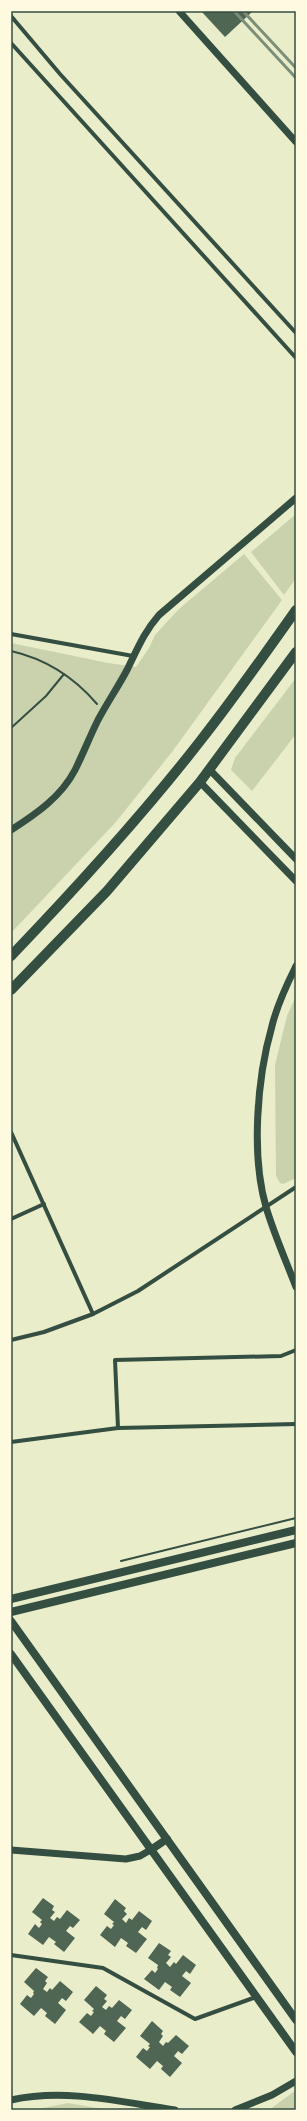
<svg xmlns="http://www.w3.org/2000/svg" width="307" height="2121" font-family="Lato,sans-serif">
<rect width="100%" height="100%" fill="#e9edc9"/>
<g fill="#cad2ad">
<path d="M 296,514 L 296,578 L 284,595 L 251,552 Z"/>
<path d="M 244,554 L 282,600 L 172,752 L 115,823 L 11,933 L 11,643 L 108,663 L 136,667 L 149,648 L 155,635 L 165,624 L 179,609 Z"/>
<path d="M 296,678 L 296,734 L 252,791 L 231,770 L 235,758 Z"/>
<path d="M 296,996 L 296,1178 L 283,1184 L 280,1183 L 276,1176 L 275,1065 L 287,1016 Z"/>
<path d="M 296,2090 L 296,2110 L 269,2110 Z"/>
<path d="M 68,2103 L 109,2110 L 33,2110 Z"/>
</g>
<g fill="#4f6655">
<path d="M 201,11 L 253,11 L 225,37 Z"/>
<path d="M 43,1898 L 54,1906 L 52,1910 L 55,1912 L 50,1918 L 54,1921 L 57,1917 L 60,1919 L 67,1910 L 80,1920 L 73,1928 L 70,1926 L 66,1931 L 75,1938 L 64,1952 L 54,1944 L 56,1942 L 49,1937 L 43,1945 L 28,1934 L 35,1924 L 39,1928 L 42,1924 L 40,1922 L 42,1920 L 32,1912 Z"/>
<path d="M 115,1899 L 126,1908 L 124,1911 L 127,1914 L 122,1919 L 126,1923 L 129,1918 L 132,1920 L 139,1911 L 152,1921 L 146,1930 L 142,1927 L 138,1932 L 147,1939 L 136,1953 L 126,1946 L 128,1943 L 121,1938 L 115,1947 L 100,1935 L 107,1926 L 111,1929 L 114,1925 L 112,1924 L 114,1922 L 104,1914 Z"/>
<path d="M 159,1943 L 171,1951 L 168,1955 L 171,1957 L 166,1963 L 170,1967 L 174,1962 L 176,1964 L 183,1955 L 196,1965 L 190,1974 L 186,1971 L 182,1976 L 191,1983 L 180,1997 L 170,1990 L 172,1987 L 165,1982 L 159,1990 L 144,1979 L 152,1970 L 155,1973 L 158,1969 L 157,1968 L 158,1965 L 148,1958 Z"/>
<path d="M 36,1968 L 48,1977 L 45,1981 L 47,1983 L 43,1989 L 47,1992 L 50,1988 L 52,1990 L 60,1981 L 73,1992 L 66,2001 L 62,1998 L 58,2003 L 66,2010 L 55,2024 L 45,2016 L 47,2013 L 41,2008 L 34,2016 L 20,2004 L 27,1995 L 31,1998 L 34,1994 L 33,1993 L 34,1991 L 24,1982 Z"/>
<path d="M 96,1986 L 107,1995 L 104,1999 L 107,2001 L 102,2007 L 106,2010 L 109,2006 L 112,2008 L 119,2000 L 132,2010 L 125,2019 L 121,2016 L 117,2021 L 126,2028 L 114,2042 L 104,2034 L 106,2031 L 100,2026 L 93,2034 L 79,2022 L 87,2013 L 91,2016 L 94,2012 L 92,2011 L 94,2009 L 84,2000 Z"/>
<path d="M 152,2021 L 163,2031 L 161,2034 L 163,2036 L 159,2042 L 163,2046 L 166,2042 L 168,2043 L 176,2035 L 189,2046 L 182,2054 L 178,2051 L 174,2056 L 182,2063 L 170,2077 L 161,2069 L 163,2066 L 157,2061 L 150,2069 L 136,2057 L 143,2048 L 147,2051 L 150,2047 L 148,2046 L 150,2044 L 140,2036 Z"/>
</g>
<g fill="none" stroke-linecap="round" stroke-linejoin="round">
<g stroke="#344e41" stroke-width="2">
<path d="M 11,651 C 46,659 74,677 97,704"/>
<path d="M 11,728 L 46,696 L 64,674"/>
<path d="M 121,1561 L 296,1518"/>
</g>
<g stroke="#344e41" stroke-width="4">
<path d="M 11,16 L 60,74 L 296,333"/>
<path d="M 11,43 L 296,358"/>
<path d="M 11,634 L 133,656"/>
<path d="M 11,1132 L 93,1314"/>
<path d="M 11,1219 L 44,1204"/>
<path d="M 11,1340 L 44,1332 L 93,1314 L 138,1291 L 296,1187"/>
<path d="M 118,1428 L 115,1360 L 281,1356 L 296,1350"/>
<path d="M 11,1442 L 118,1428 L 296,1424"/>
<path d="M 11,1955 L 103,1968 L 195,2019 L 256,1997"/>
</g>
<g stroke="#344e41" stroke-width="7">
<path d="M 179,11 L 296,142"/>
<path d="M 210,770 L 296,859"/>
<path d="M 200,782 L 296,881"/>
<path d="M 11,830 C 36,814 61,797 75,770 C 83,754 90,736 98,720 C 107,703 118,687 127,670 C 137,650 144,632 159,615 L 296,498"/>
<path d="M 296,966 C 286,986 277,1005 272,1026 C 257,1078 251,1155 266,1207 C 274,1234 286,1261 296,1287"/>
<path d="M 11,1850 L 126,1859 L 140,1856 L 152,1849"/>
<path d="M 11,2100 C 66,2088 121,2102 175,2110"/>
<path d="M 235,2110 L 272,2095 L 296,2081"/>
</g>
<g stroke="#344e41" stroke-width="8">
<path d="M 11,1599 L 296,1530"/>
<path d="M 11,1612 L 296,1543"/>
<path d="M 11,1621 L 296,2020"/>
<path d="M 11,1654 L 296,2052"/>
<path d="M 152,1849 L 167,1839"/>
</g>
<g stroke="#344e41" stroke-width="10">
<path d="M 11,956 C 77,887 142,816 201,740 C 234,698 265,654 296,610"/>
<path d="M 11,990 L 107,891 L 200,782 L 296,652"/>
</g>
<g stroke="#7c8e77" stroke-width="3">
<path d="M 234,11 L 296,78"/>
<path d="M 243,11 L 296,68"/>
</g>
</g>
<rect width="307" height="2121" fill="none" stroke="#fefae0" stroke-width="24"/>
<rect x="12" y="12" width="283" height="2097" fill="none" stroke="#344e41" stroke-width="1.5"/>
</svg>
